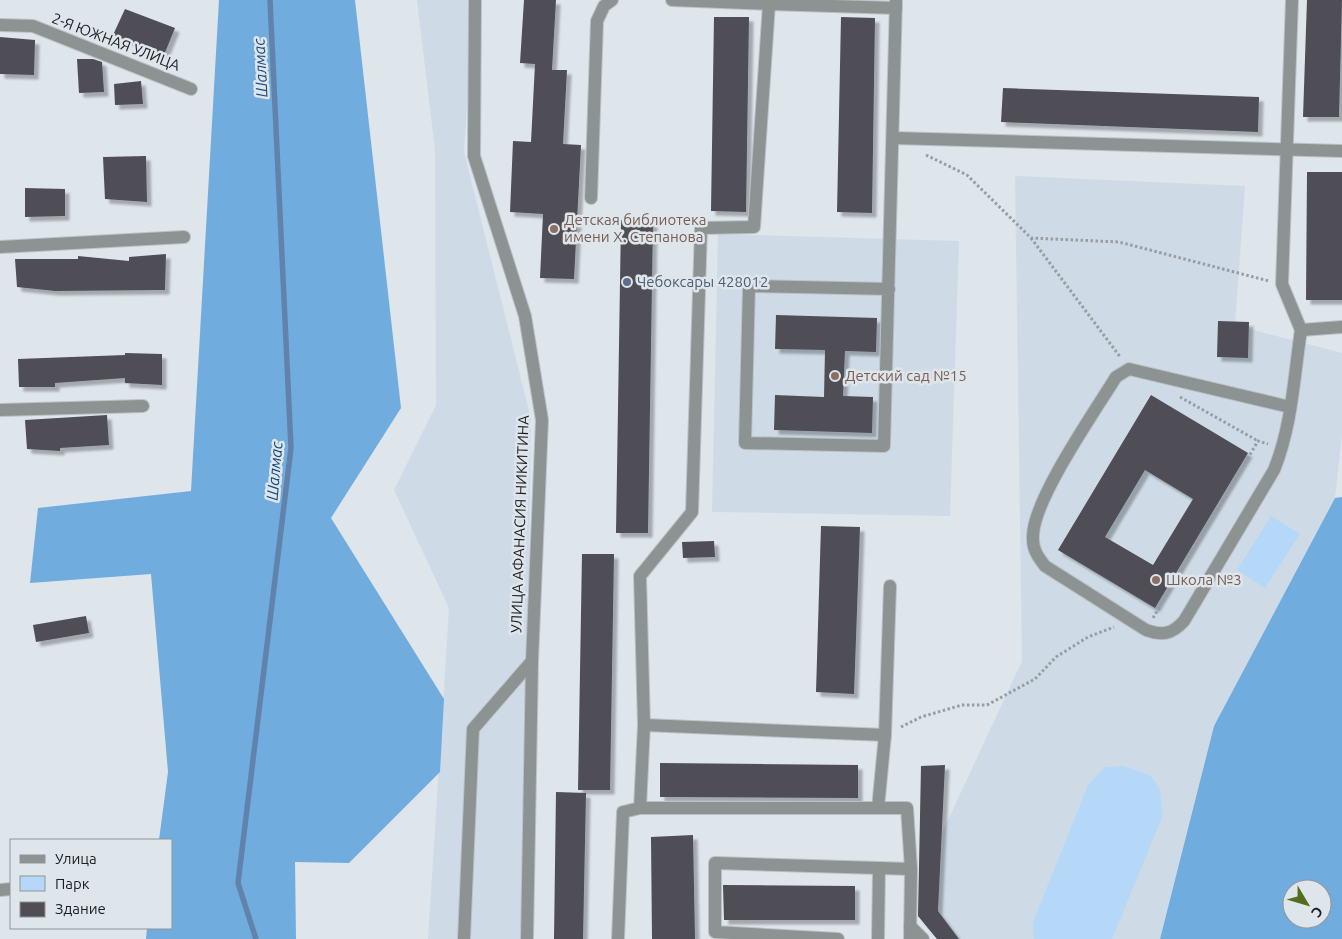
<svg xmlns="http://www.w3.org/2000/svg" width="1342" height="939" font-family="Ubuntu,sans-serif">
<defs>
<filter id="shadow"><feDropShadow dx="4.5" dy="4.5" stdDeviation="1" flood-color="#0004"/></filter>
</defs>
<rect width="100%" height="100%" fill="#dee5eb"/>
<g fill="#cedbe7">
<path d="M 417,0 L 474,0 L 464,152 L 531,419 L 524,939 L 428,939 L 449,608 L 394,490 L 436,405 L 435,150 Z"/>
<path d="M 1015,176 L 1245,186 L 1235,325 L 1342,353 L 1342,435 L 1335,498 L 1214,726 L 1160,939 L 959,939 L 938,911 L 941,835 L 1022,661 Z"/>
<path d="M 718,234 L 959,241 L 950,516 L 712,512 Z"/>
</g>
<g fill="#b5d8f8">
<path d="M 1271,516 L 1300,534 L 1265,588 L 1237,570 Z"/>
<path d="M 1124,766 L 1151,776 L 1160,790 L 1163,815 L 1112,939 L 1034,939 L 1033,922 L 1088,785 L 1105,767 Z"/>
</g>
<g fill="#71acde" fill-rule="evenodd">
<path d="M 219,0 L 355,0 L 401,408 L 331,518 L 444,699 L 440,772 L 349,863 L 295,862 L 296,939 L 146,939 L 147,928 L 171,928 L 171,840 L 159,840 L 168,772 L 151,574 L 30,583 L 38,508 L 191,491 Z"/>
<path d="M 1342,497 L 1342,939 L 1160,939 L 1214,726 L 1335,498 ZM 1292,889 L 1322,889 L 1322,919 L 1292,919 Z"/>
</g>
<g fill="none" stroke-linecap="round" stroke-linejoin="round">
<path stroke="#6183aa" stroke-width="5.5" d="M 256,939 L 238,883 L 291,448 L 270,0"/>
</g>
<g fill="#504d54" fill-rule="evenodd" filter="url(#shadow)">
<path d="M 524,0 L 556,0 L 552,70 L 567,70 L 563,144 L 581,145 L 574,279 L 540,278 L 543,214 L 510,212 L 513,141 L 531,142 L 535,64 L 520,63 Z"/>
<path d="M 1307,0 L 1342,0 L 1339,117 L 1303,117 Z"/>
<path d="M 125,9 L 175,28 L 164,55 L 113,35 Z"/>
<path d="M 714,17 L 749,17 L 746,212 L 711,211 Z"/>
<path d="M 841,17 L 875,18 L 872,213 L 837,212 Z"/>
<path d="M 0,37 L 35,40 L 34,75 L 0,74 Z"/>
<path d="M 77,59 L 93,59 L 102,62 L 104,92 L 79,93 Z"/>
<path d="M 141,81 L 143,104 L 115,105 L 114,84 Z"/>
<path d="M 1003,88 L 1259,97 L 1258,132 L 1001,122 Z"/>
<path d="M 146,156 L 147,202 L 105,199 L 103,157 Z"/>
<path d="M 1307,172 L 1342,172 L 1342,300 L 1306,300 Z"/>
<path d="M 25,188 L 65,189 L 65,216 L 25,217 Z"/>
<path d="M 621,220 L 653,221 L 648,533 L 616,533 Z"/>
<path d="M 166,254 L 165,290 L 55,291 L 17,287 L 15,259 L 78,259 L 78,256 L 129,261 L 129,257 Z"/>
<path d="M 776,315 L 877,318 L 876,352 L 845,351 L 843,396 L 873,397 L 872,433 L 774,430 L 775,395 L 824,397 L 825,350 L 775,349 Z"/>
<path d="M 1218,321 L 1249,322 L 1248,358 L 1217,357 Z"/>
<path d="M 125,353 L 162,354 L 162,385 L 125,383 L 125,378 L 55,383 L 55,387 L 19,387 L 18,359 L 125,355 Z"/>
<path d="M 1151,395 L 1248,453 L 1155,608 L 1058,550 ZM 1145,470 L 1193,499 L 1153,565 L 1105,537 Z"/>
<path d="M 107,415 L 109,445 L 60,448 L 60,451 L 27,449 L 25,420 Z"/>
<path d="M 821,526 L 860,527 L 854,694 L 816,692 Z"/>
<path d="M 714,541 L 715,557 L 683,558 L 682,542 Z"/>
<path d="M 582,554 L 614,554 L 610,790 L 578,790 Z"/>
<path d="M 86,616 L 89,633 L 36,642 L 33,625 Z"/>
<path d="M 660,763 L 858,765 L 858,798 L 660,797 Z"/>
<path d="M 945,765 L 938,911 L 959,939 L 937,939 L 918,916 L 921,766 Z"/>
<path d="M 556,792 L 586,793 L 583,939 L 554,939 Z"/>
<path d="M 693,835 L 695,939 L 652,939 L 651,837 Z"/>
<path d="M 723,885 L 855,886 L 855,920 L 724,920 Z"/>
</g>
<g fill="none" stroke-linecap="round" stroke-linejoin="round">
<g stroke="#bbc1c6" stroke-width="14">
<g id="minor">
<path d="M 475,0 L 474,156 L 525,316 L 542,420 L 532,661 L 527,939"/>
<path d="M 672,0 L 769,4"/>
<path d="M 1292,0 L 1282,284 L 1301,330"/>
<path d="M 0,25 L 33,26 L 191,89"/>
<path d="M 893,138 L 1342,151"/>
<path d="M 591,198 L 597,21 L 604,6 L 612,0"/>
<path d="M 0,247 L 184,237"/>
<path d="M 889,289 L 749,286 L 745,443 L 884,446 C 889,298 892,149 896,0"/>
<path d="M 1290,407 L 1129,369 L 1116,377 C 1095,411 1033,500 1033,536 C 1032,549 1038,557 1045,566 L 1146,630 C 1163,636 1172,634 1184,621 L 1274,470 C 1292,426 1294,376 1301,330 L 1342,327"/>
<path d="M 0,410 L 143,406"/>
<path d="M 644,725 L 885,735"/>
<path d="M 640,808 L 907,808 L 911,869 L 910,939"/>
<path d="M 878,808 L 885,735 L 890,586"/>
<path d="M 0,890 L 11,889"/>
<path d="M 910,926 L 923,939"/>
<path d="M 464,939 L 473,729 L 532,661"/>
<path d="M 618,939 L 623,812 L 640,808 L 644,725 L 640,576 L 692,512 L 701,228 L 754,227 L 769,4 L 896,8"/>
<path d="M 838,939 L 715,932 L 715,863 L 911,869"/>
<path d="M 878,939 L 879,868"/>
</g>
</g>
<g stroke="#989da1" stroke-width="3" stroke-dasharray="2.5 2.5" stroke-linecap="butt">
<path d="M 926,155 L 967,175 L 1031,238 L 1119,242 L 1269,281"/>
<path d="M 1031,238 L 1121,358"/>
<path d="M 1180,397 L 1258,441"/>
<path d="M 1153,618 L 1258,441 L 1268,444"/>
<path d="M 901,727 L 921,717 L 962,705 L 987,705 L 1035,679 L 1056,657 L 1088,637 L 1114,627"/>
</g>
<use href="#minor" stroke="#8d9292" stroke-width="12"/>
</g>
<g fill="#8d6e63" stroke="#dee5eb" stroke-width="2">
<circle cx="554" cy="229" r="5"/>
<circle cx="835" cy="376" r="5"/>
<circle cx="1156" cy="580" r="5"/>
</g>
<circle fill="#5c6f8a" stroke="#dee5eb" stroke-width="2" cx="627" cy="282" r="5"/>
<g text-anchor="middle" stroke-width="5" stroke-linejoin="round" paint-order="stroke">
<g font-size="15" fill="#1c1e20" stroke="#dee5eb">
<text transform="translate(116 42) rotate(21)" y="5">2-Я ЮЖНАЯ УЛИЦА</text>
<text transform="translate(520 524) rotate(-88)" y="5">УЛИЦА АФАНАСИЯ НИКИТИНА</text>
</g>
<g font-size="15" fill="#785e54" stroke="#dee5eb" text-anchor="start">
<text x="564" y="225">Детская библиотека<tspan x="564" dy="17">имени Х. Степанова</tspan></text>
<text x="845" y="381">Детский сад №15</text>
<text x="1166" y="585">Школа №3</text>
</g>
<g font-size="15" fill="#4e5e75" stroke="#dee5eb" text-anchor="start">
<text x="637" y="287">Чебоксары 428012</text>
</g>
<g font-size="16" font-style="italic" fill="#18497c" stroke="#dee5eb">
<text transform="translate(260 68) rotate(-93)" y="6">Шалмас</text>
<text transform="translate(274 471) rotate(-85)" y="6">Шалмас</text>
</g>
</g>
<rect x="10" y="839" width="162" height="90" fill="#dee5eb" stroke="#90959a"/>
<rect x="20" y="855" width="25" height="8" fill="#8d9292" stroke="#90959a"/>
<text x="55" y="864" font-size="15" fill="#1c1e20">Улица</text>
<rect x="20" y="876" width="25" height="15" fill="#b5d8f8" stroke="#90959a"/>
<text x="55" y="889" font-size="15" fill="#1c1e20">Парк</text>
<rect x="20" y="902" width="25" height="15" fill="#504d54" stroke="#90959a"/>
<text x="55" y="914" font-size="15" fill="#1c1e20">Здание</text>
<g transform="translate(1307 904) rotate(128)"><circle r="24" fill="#dee5eb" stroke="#90959a"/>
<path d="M0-4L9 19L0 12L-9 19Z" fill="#536c1d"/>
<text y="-8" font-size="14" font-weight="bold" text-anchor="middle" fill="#1c1e20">С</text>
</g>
</svg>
